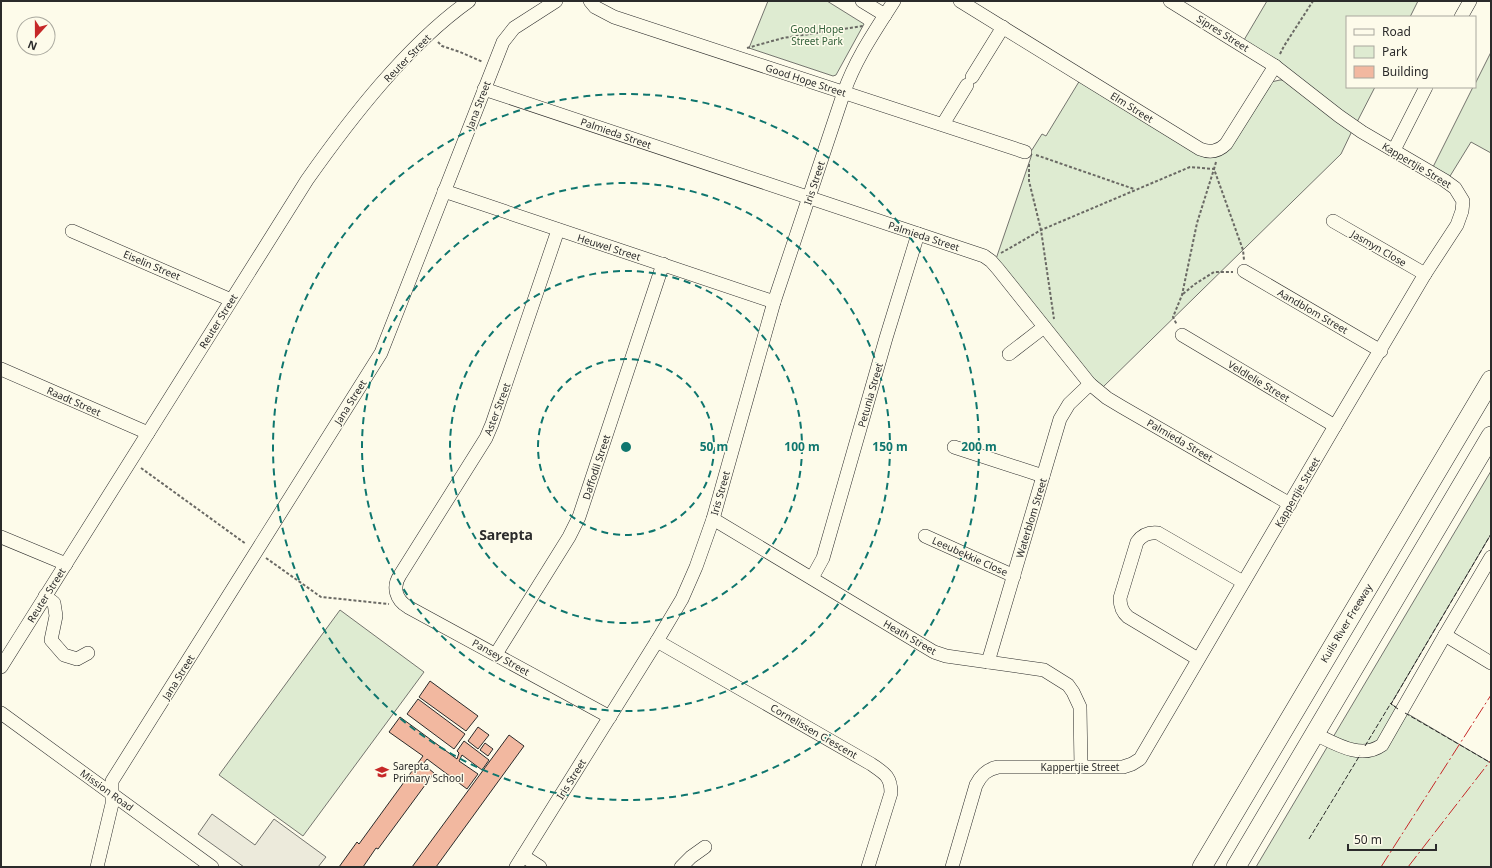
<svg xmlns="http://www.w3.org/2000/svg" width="1492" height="868" font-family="'Noto Sans',sans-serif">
<rect width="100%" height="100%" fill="#fdfbea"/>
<g fill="#deebd1" stroke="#74746e">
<path d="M 768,1 L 827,1 L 864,24 L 836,75 L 833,76 L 749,48 Z"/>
<path d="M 1267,1 L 1418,1 L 1410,17 L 1347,17 L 1347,87 L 1375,87 L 1357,122 L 1244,40 Z"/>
<path d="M 1491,52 L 1491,153 L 1471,142 L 1447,181 L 1431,171 L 1473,87 L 1475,87 L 1475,84 Z"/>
<path d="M 1080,80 L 1210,156 L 1271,82 L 1280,80 L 1285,80 L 1352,131 L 1341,154 L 1103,387 L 1092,379 L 996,259 L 1032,154 L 1030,153 L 1042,134 L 1046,136 Z"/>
<path d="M 1491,471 L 1491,534 L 1391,704 L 1491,763 L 1491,867 L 1256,867 Z"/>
<path d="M 340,610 L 424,672 L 303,836 L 219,775 Z"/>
</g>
<path fill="#eceadb" stroke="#74746e" d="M 212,814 L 255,845 L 274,819 L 326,857 L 318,867 L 244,867 L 198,834 Z"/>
<g fill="#f2b8a0" stroke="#2b2b2b">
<path d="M 430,681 L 478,716 L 466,731 L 419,697 Z"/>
<path d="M 418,699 L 465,734 L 454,749 L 407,714 Z"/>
<path d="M 400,717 L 457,759 L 459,753 L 457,751 L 464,741 L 489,760 L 482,770 L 462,755 L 459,761 L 478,774 L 467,789 L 427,759 L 423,764 L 434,773 L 378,849 L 376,848 L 363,867 L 339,867 L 357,842 L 359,844 L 423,756 L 389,732 Z"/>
<path d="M 478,727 L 489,735 L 478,749 L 468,741 Z"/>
<path d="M 509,735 L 524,746 L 436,867 L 412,867 Z"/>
<path d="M 485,743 L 493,749 L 488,756 L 480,750 Z"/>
</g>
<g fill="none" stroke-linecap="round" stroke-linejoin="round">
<g stroke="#2b2b2b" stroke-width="14">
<g id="minor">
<path d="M 590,1 L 595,7 L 614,17 L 1025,152"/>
<path d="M 862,1 L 885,15"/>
<path d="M 960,1 L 1200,149 C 1210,153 1218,152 1226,144 L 1275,66"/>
<path d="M 1461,17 L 1470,1"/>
<path d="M 972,77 L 1003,27"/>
<path d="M 484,89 L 984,256 L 991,261 L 998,269 L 1090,384 L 1107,398 L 1122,407 L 1290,504"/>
<path d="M 943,124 L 967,85"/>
<path d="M 1394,150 L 1426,87"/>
<path d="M 444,191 L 774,302"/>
<path d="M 1333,221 L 1425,274"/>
<path d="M 558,230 L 492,424 L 486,438 L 400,575 C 392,587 396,600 408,607 L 610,717"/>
<path d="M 72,231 L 231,300"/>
<path d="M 1244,271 L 1381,351"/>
<path d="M 1182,335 L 1335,426"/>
<path d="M 1009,354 L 1044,327"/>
<path d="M 1,369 L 148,433"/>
<path d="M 954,447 L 1043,476"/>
<path d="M 713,519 L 934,652 L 946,656 L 1044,670 L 1068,685 L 1073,692 L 1080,707 L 1081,767"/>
<path d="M 925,536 L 1014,576"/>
<path d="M 1,537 L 66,564"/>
<path d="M 812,578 L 823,558 L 886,338 L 918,234"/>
<path d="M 45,596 L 54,603 L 56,616 L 51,640 L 64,655 L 77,659 L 88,653"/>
<path d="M 1445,635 L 1491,663"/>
<path d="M 657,641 L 871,764 C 884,773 891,776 891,793 L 868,867"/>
<path d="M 496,654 L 569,537 L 579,517 L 663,264"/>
<path d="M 1198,659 L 1128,617 C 1122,612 1120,606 1120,598 L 1137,542 C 1142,535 1149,532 1158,533 L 1243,582"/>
<path d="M 988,662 L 1060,419 L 1069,404 L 1090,384"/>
<path d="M 1,667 L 307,180 C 350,119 407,45 469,1"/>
<path d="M 1,713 L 212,867"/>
<path d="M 1315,734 C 1336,744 1361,760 1382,745 L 1445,635 L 1491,557"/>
<path d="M 523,856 L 540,867"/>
<path d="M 97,867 L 112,804 L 112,781 L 381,353 L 503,42 L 514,28 L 556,1"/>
<path d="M 516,867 L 657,641 L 682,599 L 696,567 L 713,519 L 774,302 L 844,92 C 856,58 875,31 894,1"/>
<path d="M 681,867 L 691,857 L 705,847"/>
<path d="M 952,867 L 976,785 C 981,775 987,769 998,767 L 1123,767 L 1132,764 L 1140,759 L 1335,426 L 1425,274 L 1457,225 L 1462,211 L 1463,201 L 1455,188 L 1444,180 L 1362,132 L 1339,116 L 1275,66 L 1170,1"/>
</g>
</g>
<g stroke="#2b2b2b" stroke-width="20">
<g id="highway">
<path d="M 1202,867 L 1491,380"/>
<path d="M 1236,867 L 1491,436"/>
</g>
</g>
<g stroke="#6a6964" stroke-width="2" stroke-dasharray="3 2" stroke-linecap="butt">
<path d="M 438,42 L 442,46 L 460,52 L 483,62"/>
<path d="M 747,48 L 783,38 L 863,26"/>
<path d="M 1280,54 L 1284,46 L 1313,1"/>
<path d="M 1036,155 L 1134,189"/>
<path d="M 1216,162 L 1214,169 L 1243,250 L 1244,260"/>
<path d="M 1029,164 L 1029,181 L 1041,230 L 1054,319"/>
<path d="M 1001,253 L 1041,230 L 1190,167 L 1214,169 L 1197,223 L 1182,295 L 1173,317 L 1177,325"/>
<path d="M 1183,294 L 1195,284 L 1214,272 L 1233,272"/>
<path d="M 141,468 L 246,544"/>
<path d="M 266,558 L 321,597 L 389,604"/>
</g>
<use href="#minor" stroke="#fdfbea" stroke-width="13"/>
<use href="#highway" stroke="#fdfbea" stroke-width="19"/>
<g stroke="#2b2b2b" stroke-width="1" stroke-dasharray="5 2" stroke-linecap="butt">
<path d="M 1398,709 L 1391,704 L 1491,534"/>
<path d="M 1405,713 L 1491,763"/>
<path d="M 1365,746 L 1391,703"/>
<path d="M 1309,839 L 1360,755"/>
</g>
<g stroke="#c62828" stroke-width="1" stroke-dasharray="14 3 2 3" stroke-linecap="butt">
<path d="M 1381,867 L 1491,695"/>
<path d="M 1408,867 L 1491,760"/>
</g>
</g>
<g fill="none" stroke="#0f766e" stroke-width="2" stroke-dasharray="7 5">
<circle cx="626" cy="447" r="88"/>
<circle cx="626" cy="447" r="176"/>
<circle cx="626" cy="447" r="264"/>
<circle cx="626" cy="447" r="353"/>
</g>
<defs>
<g id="school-bare" transform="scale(1.08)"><path d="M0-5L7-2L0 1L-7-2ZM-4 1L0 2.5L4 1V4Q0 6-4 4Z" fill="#c62828" stroke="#fdfbea" stroke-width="2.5" paint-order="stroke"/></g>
</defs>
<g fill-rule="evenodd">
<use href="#school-bare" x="382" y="772"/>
</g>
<g text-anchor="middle" stroke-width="3" stroke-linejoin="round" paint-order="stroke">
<g font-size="10" fill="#34623c" stroke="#fdfbea">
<text x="817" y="33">Good Hope<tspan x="817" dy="12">Street Park</tspan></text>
</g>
<g font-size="10" fill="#2b2b2b" stroke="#fdfbea">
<text transform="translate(1223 33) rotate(32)" y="4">Sipres Street</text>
<text transform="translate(407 58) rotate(-46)" y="4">Reuter Street</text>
<text transform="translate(806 80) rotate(18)" y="4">Good Hope Street</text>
<text transform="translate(478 105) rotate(-69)" y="4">Jana Street</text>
<text transform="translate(1132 107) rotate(32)" y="4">Elm Street</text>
<text transform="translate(616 133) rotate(19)" y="4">Palmieda Street</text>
<text transform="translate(1417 165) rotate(31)" y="4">Kappertjie Street</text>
<text transform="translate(814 183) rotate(-72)" y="4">Iris Street</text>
<text transform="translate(924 236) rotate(18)" y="4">Palmieda Street</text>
<text transform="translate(609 247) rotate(18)" y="4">Heuwel Street</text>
<text transform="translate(1379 248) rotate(30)" y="4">Jasmyn Close</text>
<text transform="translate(152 265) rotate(23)" y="4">Eiselin Street</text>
<text transform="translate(1313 311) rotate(30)" y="4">Aandblom Street</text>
<text transform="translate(218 321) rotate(-58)" y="4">Reuter Street</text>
<text transform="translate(1259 381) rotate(31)" y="4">Veldlelie Street</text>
<text transform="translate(870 395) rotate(-74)" y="4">Petunia Street</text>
<text transform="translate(74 401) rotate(24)" y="4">Raadt Street</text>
<text transform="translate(350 402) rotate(-58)" y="4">Jana Street</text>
<text transform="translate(497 409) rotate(-69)" y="4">Aster Street</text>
<text transform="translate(1180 440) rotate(30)" y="4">Palmieda Street</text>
<text transform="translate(596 467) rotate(-72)" y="4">Daffodil Street</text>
<text transform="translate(1297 492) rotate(-60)" y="4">Kappertjie Street</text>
<text transform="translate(720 493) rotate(-74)" y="4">Iris Street</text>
<text transform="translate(1031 518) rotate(-73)" y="4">Waterblom Street</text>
<text transform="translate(970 556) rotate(24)" y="4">Leeubekkie Close</text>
<text transform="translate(46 595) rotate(-58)" y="4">Reuter Street</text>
<text transform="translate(1346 623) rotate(-59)" y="4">Kuils River Freeway</text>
<text transform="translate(910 637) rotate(30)" y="4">Heath Street</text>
<text transform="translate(501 657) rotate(29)" y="4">Pansey Street</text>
<text transform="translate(178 677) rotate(-58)" y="4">Jana Street</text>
<text transform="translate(814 731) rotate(30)" y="4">Cornelissen Crescent</text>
<text x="1080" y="771">Kappertjie Street</text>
<text transform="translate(571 779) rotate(-58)" y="4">Iris Street</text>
<text transform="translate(107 790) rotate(36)" y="4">Mission Road</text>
</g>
<g font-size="10" fill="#2b2b2b" stroke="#fdfbea" text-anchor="start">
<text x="393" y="770">Sarepta<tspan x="393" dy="12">Primary School</tspan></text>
</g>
<g font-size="14" font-weight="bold" fill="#2b2b2b" stroke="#fdfbea">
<text x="506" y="540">Sarepta</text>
</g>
</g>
<circle cx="626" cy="447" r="6" fill="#0f766e" stroke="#fdfbea" stroke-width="2"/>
<g font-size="12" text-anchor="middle" font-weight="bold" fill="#0f766e" stroke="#fdfbea" stroke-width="3" stroke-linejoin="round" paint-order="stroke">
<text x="714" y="451">50 m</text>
<text x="802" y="451">100 m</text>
<text x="890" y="451">150 m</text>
<text x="979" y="451">200 m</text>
</g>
<rect width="1492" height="868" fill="none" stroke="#2b2b2b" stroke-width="4"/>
<rect x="1346" y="16" width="130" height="72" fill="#fdfbea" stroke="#a9a89e"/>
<rect x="1354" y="29" width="20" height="6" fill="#fdfbea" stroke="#a9a89e"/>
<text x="1382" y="36" font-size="12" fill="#2b2b2b">Road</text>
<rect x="1354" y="46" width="20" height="12" fill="#deebd1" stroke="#a9a89e"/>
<text x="1382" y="56" font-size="12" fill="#2b2b2b">Park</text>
<rect x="1354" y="66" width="20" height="12" fill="#f2b8a0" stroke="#a9a89e"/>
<text x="1382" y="76" font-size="12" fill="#2b2b2b">Building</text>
<g transform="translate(36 36) rotate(201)"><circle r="19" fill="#fdfbea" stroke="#a9a89e"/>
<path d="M0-3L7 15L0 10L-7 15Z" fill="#c62828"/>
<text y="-6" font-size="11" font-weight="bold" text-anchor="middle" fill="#2b2b2b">N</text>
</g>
<path d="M1348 844v6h88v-6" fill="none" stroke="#2b2b2b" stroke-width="2"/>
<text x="1354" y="844" font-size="12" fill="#2b2b2b" stroke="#fdfbea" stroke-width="3" paint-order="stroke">50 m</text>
</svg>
